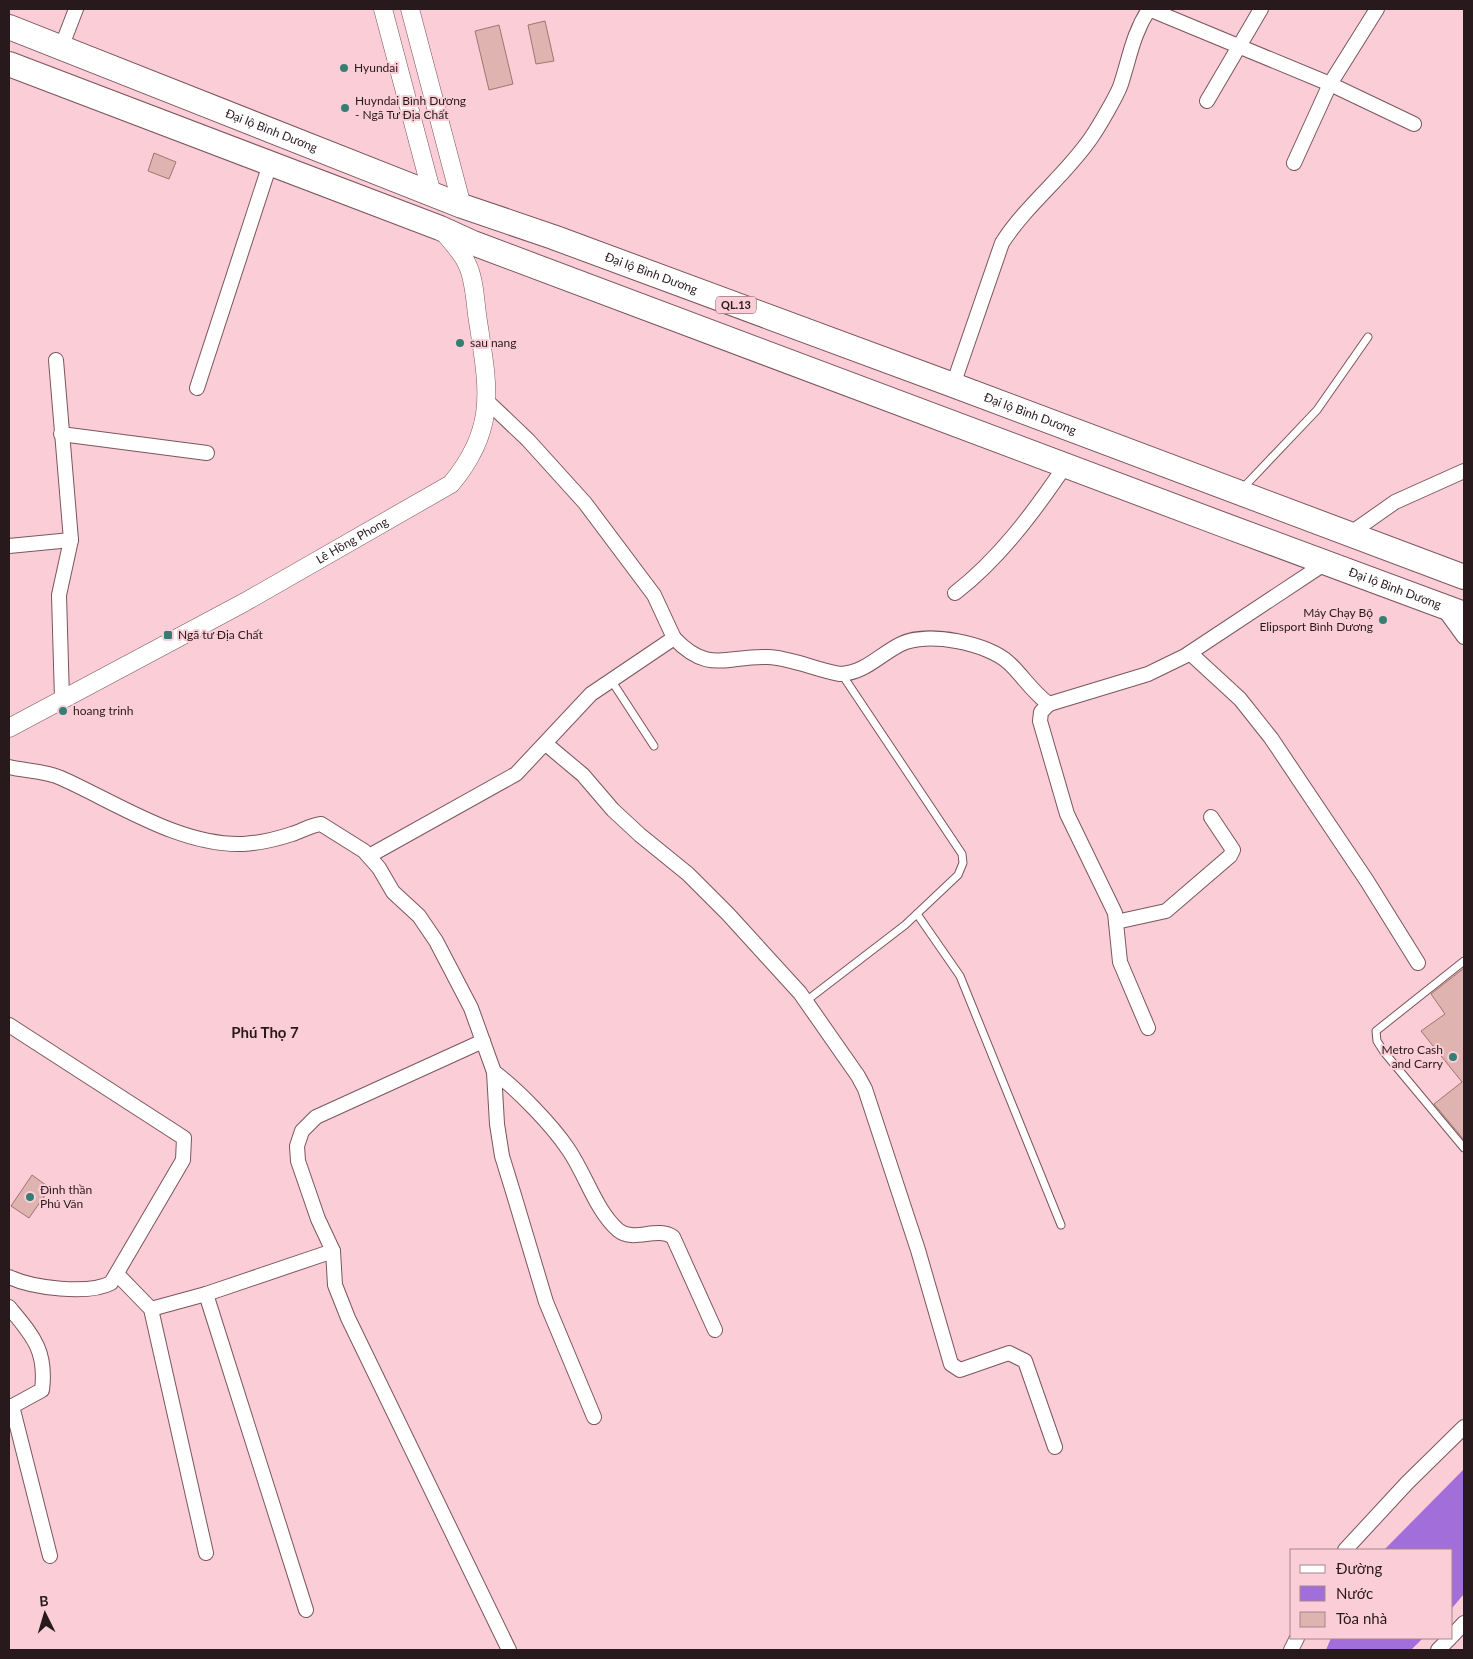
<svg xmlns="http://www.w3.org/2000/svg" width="1473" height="1659" font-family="Lato,sans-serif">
<rect width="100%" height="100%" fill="#fbced7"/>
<g fill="#a26eda">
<path d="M 1464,1469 L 1464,1594 L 1452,1608 L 1452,1550 L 1384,1550 Z"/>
<path d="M 1331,1638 L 1423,1638 L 1411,1650 L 1326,1650 Z"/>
</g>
<g fill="#dfb3af" stroke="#9d7571">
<path d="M 545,21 L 554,61 L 536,64 L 528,25 Z"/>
<path d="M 499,25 L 513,84 L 489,90 L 475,31 Z"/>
<path d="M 154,153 L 176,162 L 169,179 L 148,171 Z"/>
<path d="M 1464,968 L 1464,1140 L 1434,1104 L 1462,1082 L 1421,1031 L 1445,1014 L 1431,994 Z"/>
<path d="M 32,1175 L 50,1188 L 29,1218 L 11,1206 Z"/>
</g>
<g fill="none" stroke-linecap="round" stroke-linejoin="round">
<g stroke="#7b555d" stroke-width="9">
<g id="service">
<path d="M 1241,490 L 1317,410 L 1368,337"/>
<path d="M 611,680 L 654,746"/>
<path d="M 917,914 L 960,976 L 1061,1225"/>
<path d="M 1464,961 L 1376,1031 L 1377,1041 L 1384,1052 L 1464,1148"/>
<path d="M 806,1001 L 905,925 L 958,875 L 963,863 L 962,854 L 845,679 L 844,674"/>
</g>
</g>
<g stroke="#7b555d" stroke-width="16">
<g id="minor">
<path d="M 1149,9 L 1330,84 L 1414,124"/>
<path d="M 61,48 L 76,9"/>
<path d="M 1207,101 L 1261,9"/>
<path d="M 1294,163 L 1330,84 L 1377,9"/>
<path d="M 56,360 L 71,540 L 59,595 L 62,699"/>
<path d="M 953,385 L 1002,243 C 1027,204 1065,176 1091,138 C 1098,128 1118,94 1121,84 C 1130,56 1133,34 1149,9"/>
<path d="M 197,388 L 270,164"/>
<path d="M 61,434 L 207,453"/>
<path d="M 1348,535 L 1395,502 L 1464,471"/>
<path d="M 9,546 L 71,540"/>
<path d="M 955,593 C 999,559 1034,512 1065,466"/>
<path d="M 1443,608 L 1464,637"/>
<path d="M 674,638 C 709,675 727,655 768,657 C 792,658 816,670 840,674 C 865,673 879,655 901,644 C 927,631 988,643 1009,663 C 1023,676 1033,693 1049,704 L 1148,674 L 1185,656 L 1324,564"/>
<path d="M 1190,653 L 1240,699 L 1271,738 L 1367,881 L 1418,963"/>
<path d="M 1049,704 L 1041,712 L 1040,721 L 1067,814 L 1115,913 L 1120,962 L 1148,1028"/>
<path d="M 546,744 L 583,775 L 613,810 L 640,835 L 688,874 L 728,914 L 800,993 L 858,1076 L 865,1089 L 918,1250 L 951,1364 L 960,1370 L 1009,1353 L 1025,1361 L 1055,1447"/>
<path d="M 9,767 C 25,771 46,771 61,778 C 117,803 180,846 243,844 C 260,843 277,839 292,834 C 302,831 311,825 321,824 L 364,851 L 379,868 L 393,892 L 419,916 L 436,941 L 471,1008 L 494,1072 L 497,1124 L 502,1156 L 514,1195 L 546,1302 L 594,1417"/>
<path d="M 369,856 L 516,774 L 591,694 L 674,638 L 654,595 L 585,503 L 528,440 L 488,402"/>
<path d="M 1116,922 L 1166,911 L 1230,856 L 1233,850 L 1211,817"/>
<path d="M 9,1025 L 184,1138 L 183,1160 L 111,1283 C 88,1295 33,1288 9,1277"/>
<path d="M 483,1041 L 316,1117 L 302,1131 L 297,1146 L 298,1161 L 318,1219 L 333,1251 L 335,1285 L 348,1318 L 509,1650"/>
<path d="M 494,1072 C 517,1089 552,1125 568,1149 C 585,1173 596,1211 618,1230 C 633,1243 657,1226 673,1237 L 715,1330"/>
<path d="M 117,1274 L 151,1309 L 206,1553"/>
<path d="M 206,1294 L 306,1610"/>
<path d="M 9,1307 C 32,1335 47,1350 42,1390 L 9,1408"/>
<path d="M 151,1309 L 206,1294 L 333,1251"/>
<path d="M 12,1406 L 50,1556"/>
<path d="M 1345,1550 L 1407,1483 L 1464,1427"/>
<path d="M 1452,1636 L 1464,1623"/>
<path d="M 1291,1650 L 1297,1638"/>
<path d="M 1438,1650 L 1450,1638"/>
</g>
</g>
<g stroke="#7b555d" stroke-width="19">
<g id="tertiary">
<path d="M 383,9 L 432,194"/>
<path d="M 410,9 L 462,206"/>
<path id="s1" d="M 9,728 L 245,602 L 451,484 C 498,428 488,387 478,321 C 475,303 475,280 467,264 C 462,252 450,241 442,230"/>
</g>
</g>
<g stroke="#7b555d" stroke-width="26">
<g id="trunk">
<path id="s2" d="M 9,27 L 462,206 L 553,237 L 953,385 L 1464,577"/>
<path id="s3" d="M 9,64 L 440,228 L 473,243 C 803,367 1133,492 1464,614"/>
</g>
</g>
<use href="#service" stroke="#fff" stroke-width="7"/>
<use href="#minor" stroke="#fff" stroke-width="14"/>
<use href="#tertiary" stroke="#fff" stroke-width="18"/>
<use href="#trunk" stroke="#fff" stroke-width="24"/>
</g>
<g fill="#367d74" stroke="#fbced7" stroke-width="2">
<circle cx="344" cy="68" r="5"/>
<circle cx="345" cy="108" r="5"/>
<circle cx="460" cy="343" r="5"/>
<circle cx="1383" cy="620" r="5"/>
<rect x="163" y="630" width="10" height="10" rx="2.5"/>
<circle cx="63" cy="711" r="5"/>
<circle cx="1453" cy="1057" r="5"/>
<circle cx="30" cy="1197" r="5"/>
</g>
<g text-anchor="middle" stroke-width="4" stroke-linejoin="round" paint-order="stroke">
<rect fill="#fbced7" stroke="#674f54" stroke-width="1" x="716" y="296.5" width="40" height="17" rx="4"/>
<g font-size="11" font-weight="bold" fill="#28191c">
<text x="736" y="309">QL.13</text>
</g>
<g font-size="12" fill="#28191c" stroke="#fbced7" text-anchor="start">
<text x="354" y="72">Hyundai</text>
<text x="355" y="105">Huyndai Bình Dương<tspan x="355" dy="14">- Ngã Tư Địa Chất</tspan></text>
<text x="470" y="347">sau nang</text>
<text x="1373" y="617" text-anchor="end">Máy Chạy Bộ<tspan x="1373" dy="14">Elipsport Bình Dương</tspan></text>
<text x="178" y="639">Ngã tư Địa Chất</text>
<text x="73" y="715">hoang trinh</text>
<text x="1443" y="1054" text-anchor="end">Metro Cash<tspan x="1443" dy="14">and Carry</tspan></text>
<text x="40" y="1194">Đình thần<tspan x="40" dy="14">Phú Văn</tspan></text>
</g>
<g font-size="12" fill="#28191c" stroke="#fbced7">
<text dy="4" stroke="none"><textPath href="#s2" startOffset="282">Đại lộ Bình Dương</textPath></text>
<text dy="4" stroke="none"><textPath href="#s2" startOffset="688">Đại lộ Bình Dương</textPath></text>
<text dy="4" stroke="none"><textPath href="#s2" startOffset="1092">Đại lộ Bình Dương</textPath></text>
<text dy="4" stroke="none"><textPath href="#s1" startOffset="391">Lê Hồng Phong</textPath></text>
<text dy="4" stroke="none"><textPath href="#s3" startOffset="1482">Đại lộ Bình Dương</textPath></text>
</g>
<g font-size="15" font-weight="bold" fill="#28191c" stroke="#fbced7">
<text x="265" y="1038">Phú Thọ 7</text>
</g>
</g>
<rect width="1473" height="1659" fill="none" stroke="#28191c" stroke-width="20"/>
<rect x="1290" y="1549" width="162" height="90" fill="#fbced7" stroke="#a7868c"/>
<rect x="1300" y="1565" width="25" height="8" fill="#ffffff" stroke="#a7868c"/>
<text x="1336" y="1574" font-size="15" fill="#28191c">Đường</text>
<rect x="1300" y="1586" width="25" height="15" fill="#a26eda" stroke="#a7868c"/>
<text x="1336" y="1599" font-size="15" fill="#28191c">Nước</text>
<rect x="1300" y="1612" width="25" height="15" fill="#dfb3af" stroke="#a7868c"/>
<text x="1336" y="1624" font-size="15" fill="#28191c">Tòa nhà</text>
<g transform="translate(45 1614) rotate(355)" stroke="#fbced7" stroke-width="4" paint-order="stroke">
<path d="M0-4L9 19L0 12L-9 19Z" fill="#28191c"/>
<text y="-8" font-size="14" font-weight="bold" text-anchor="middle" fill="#28191c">B</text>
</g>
</svg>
